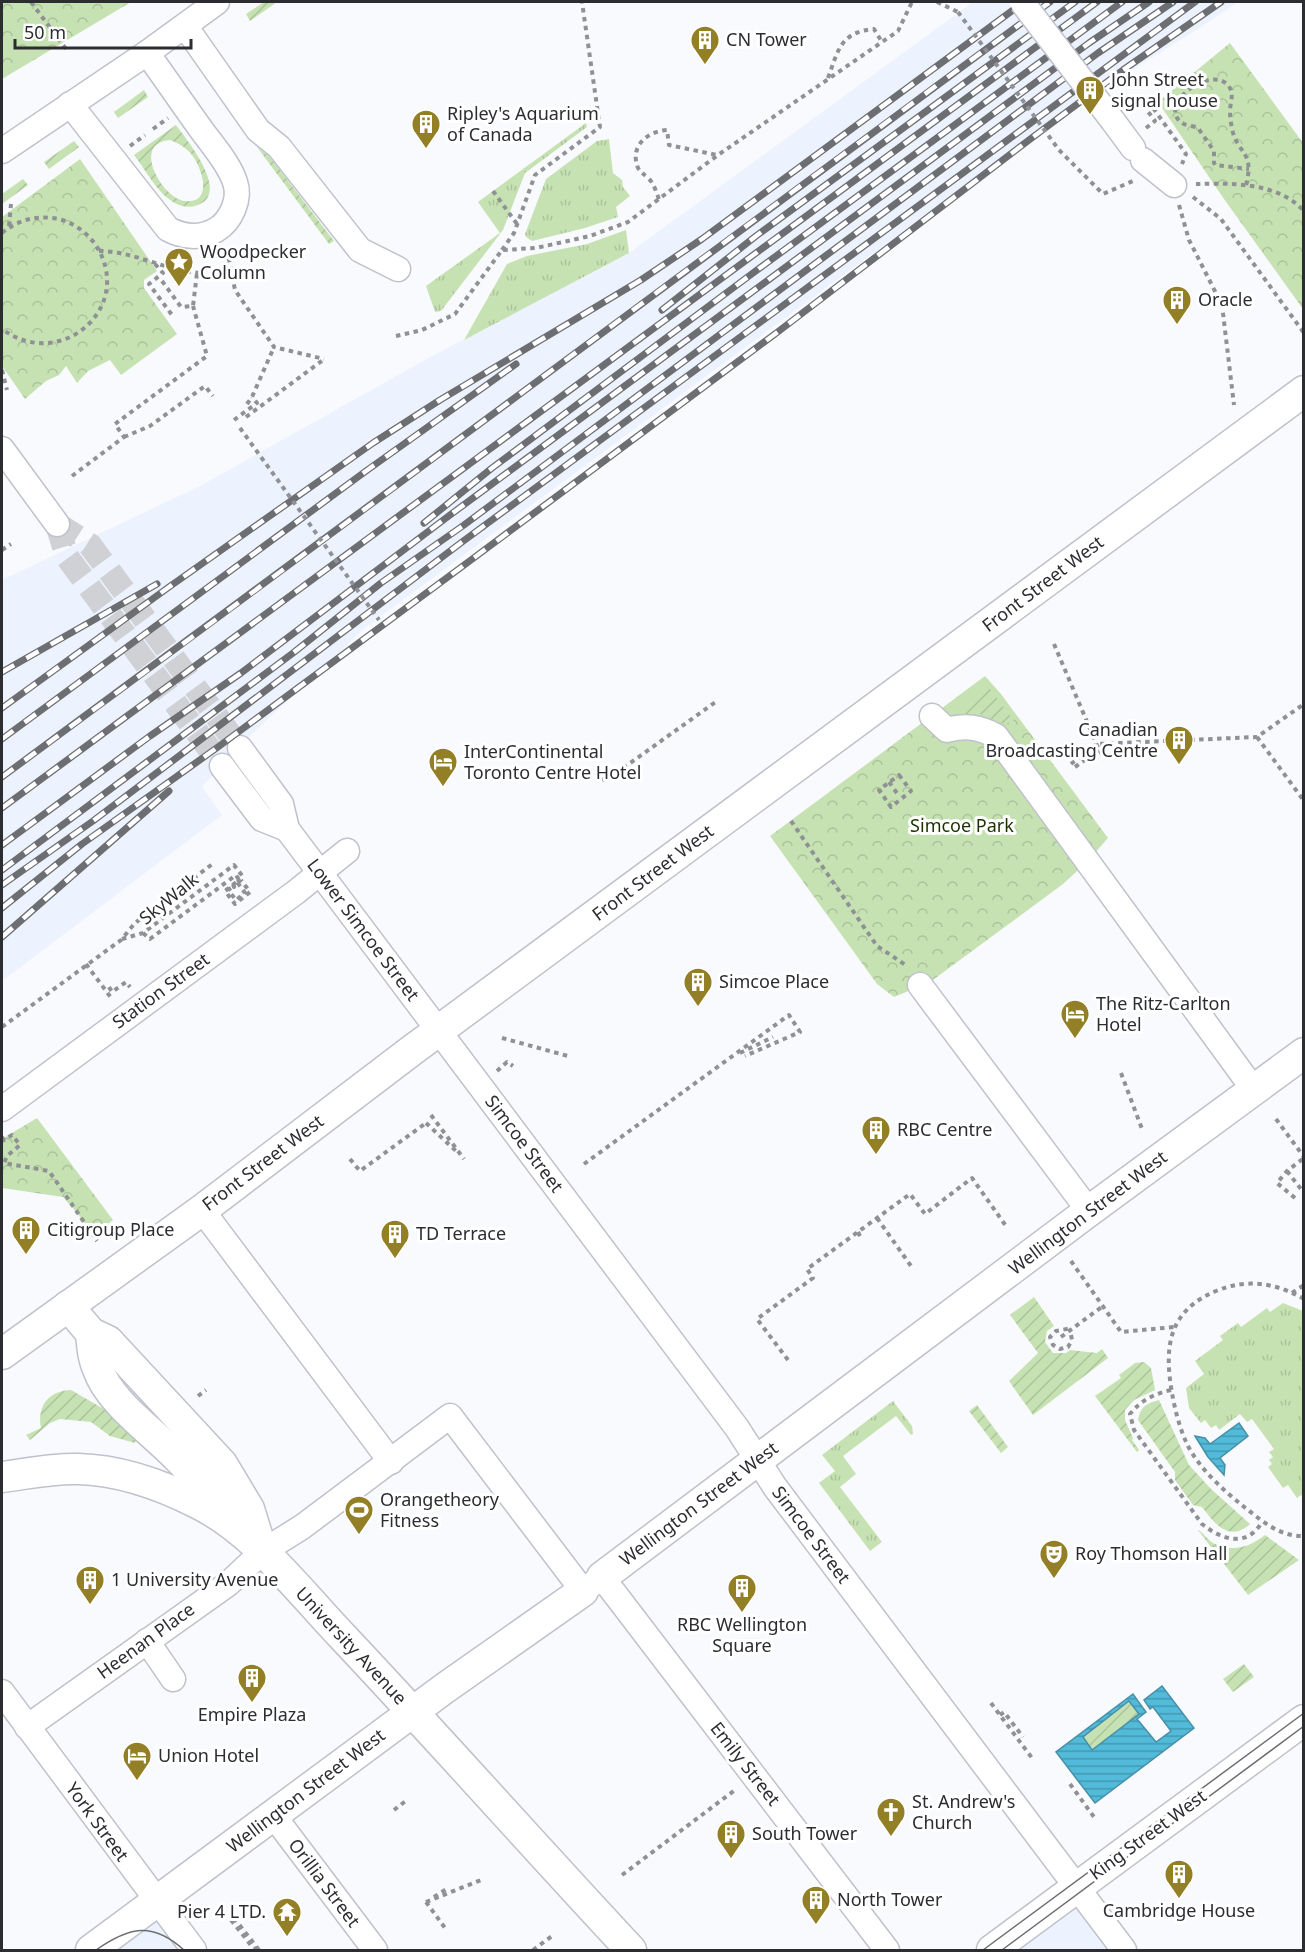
<svg xmlns="http://www.w3.org/2000/svg" width="1305" height="1952" font-family="'Noto Sans',sans-serif">
<defs>
<pattern id="grass-tufts" width="24" height="20" patternUnits="userSpaceOnUse" patternTransform="scale(1.5)"><rect width="24" height="20" fill="#c7e2b2"/><path d="M3 7l-1-3M5 7V3M7 7l1-3M15 17l-1-3M17 17v-4M19 17l1-3" fill="none" stroke="#abc29a"/></pattern>
<pattern id="forest-crowns" width="20" height="18" patternUnits="userSpaceOnUse" patternTransform="scale(1.5)"><rect width="20" height="18" fill="#c7e2b2"/><path d="M2 6a3 3 0 1 1 6 0M12 15a3 3 0 1 1 6 0" fill="none" stroke="#abc29a"/></pattern>
<pattern id="garden-furrows" width="10" height="10" patternUnits="userSpaceOnUse" patternTransform="scale(1.5)"><rect width="10" height="10" fill="#c7e2b2"/><path d="M-1 1l2-2M0 10L10 0M9 11l2-2" fill="none" stroke="#abc29a"/></pattern>
<pattern id="water-rules" width="6" height="5" patternUnits="userSpaceOnUse" patternTransform="scale(1.5)"><rect width="6" height="5" fill="#52bbda"/><path d="M0 2.5h6" fill="none" stroke="#4498b1"/></pattern>
</defs>
<rect width="100%" height="100%" fill="#f8fafe"/>
<g fill="#edf2ff">
<path d="M 973,2 L 1238,2 L 1198,29 L 1063,113 L 365,628 L 253,733 L 202,787 L 222,815 L 2,981 L 2,580 L 202,485 L 434,355 L 629,253 Z"/>
<path d="M 1078,1887 L 1124,1950 L 992,1950 Z"/>
<path d="M 157,1902 L 194,1950 L 91,1950 Z"/>
</g>
<g fill="url(#grass-tufts)">
<path d="M 586,123 L 587,127 L 525,173 L 503,230 L 441,311 L 435,312 L 426,286 L 500,233 L 478,202 Z"/>
<path d="M 609,139 L 613,173 L 622,180 L 623,187 L 630,196 L 616,207 L 618,217 L 585,228 L 532,241 L 526,237 L 525,234 L 546,179 L 597,141 Z"/>
<path d="M 626,230 L 629,253 L 464,340 L 507,264 L 527,256 L 587,244 Z"/>
<path d="M 1283,1303 L 1303,1311 L 1304,1498 L 1301,1495 L 1297,1498 L 1288,1485 L 1283,1488 L 1268,1467 L 1272,1464 L 1269,1460 L 1273,1457 L 1269,1452 L 1274,1449 L 1252,1419 L 1247,1422 L 1240,1414 L 1219,1430 L 1216,1425 L 1211,1428 L 1205,1420 L 1201,1423 L 1189,1408 L 1186,1388 L 1204,1374 L 1195,1361 L 1223,1340 L 1220,1336 L 1238,1323 L 1241,1327 L 1267,1308 L 1270,1312 Z"/>
<path d="M 893,1401 L 912,1426 L 913,1434 L 911,1435 L 896,1416 L 843,1456 L 856,1474 L 840,1487 L 882,1542 L 870,1551 L 819,1483 L 835,1471 L 822,1455 Z"/>
</g>
<g fill="url(#forest-crowns)">
<path d="M 2,2 L 131,2 L 2,79 Z"/>
<path d="M 1230,43 L 1303,143 L 1303,309 L 1224,199 L 1158,102 Z"/>
<path d="M 80,159 L 157,271 L 144,280 L 144,288 L 177,334 L 121,375 L 110,360 L 88,371 L 77,383 L 66,366 L 59,375 L 46,381 L 25,399 L 2,366 L 2,217 Z"/>
<path d="M 985,676 L 1001,694 L 1108,838 L 1087,862 L 1063,884 L 930,982 L 894,997 L 877,984 L 770,836 Z"/>
<path d="M 37,1118 L 113,1220 L 106,1226 L 97,1225 L 93,1229 L 86,1227 L 78,1214 L 63,1197 L 2,1188 L 2,1139 Z"/>
</g>
<g fill="url(#garden-furrows)" fill-rule="evenodd">
<path d="M 264,2 L 277,2 L 250,21 L 246,14 Z"/>
<path d="M 144,90 L 148,97 L 118,118 L 114,112 Z"/>
<path d="M 176,125 C 186,139 234,196 195,206 C 184,209 173,203 165,196 C 153,185 144,168 134,155 ZM 170,140 C 178,143 187,148 192,155 C 202,168 214,204 185,201 C 163,199 130,143 170,140 Z"/>
<path d="M 74,141 L 79,147 L 49,169 L 44,162 Z"/>
<path d="M 257,147 L 270,157 L 334,241 L 329,244 Z"/>
<path d="M 23,179 L 28,185 L 2,204 L 2,194 Z"/>
<path d="M 988,686 L 1014,721 L 1004,724 L 980,714 L 965,716 L 956,710 Z"/>
<path d="M 1034,1297 L 1054,1326 L 1047,1331 L 1045,1342 L 1053,1353 L 1066,1353 L 1070,1350 L 1097,1353 L 1102,1349 L 1108,1358 L 1033,1415 L 1009,1381 L 1038,1353 L 1010,1315 Z"/>
<path d="M 1144,1362 L 1151,1368 L 1155,1390 L 1134,1400 L 1125,1410 L 1125,1420 L 1133,1438 L 1132,1440 L 1139,1450 L 1137,1452 L 1095,1396 L 1121,1378 L 1119,1375 L 1135,1363 Z"/>
<path d="M 71,1390 L 109,1412 L 136,1440 L 135,1443 L 110,1436 L 91,1422 L 60,1419 L 50,1423 L 30,1440 L 26,1435 L 41,1428 C 37,1406 48,1391 71,1390 Z"/>
<path d="M 1159,1400 L 1189,1465 L 1211,1489 L 1250,1524 C 1229,1543 1214,1523 1202,1507 L 1193,1505 L 1175,1480 L 1175,1472 L 1138,1420 C 1140,1407 1147,1403 1159,1400 Z"/>
<path d="M 977,1405 L 1008,1447 L 1001,1453 L 969,1411 Z"/>
<path d="M 1198,1530 C 1204,1533 1207,1539 1213,1543 C 1232,1553 1250,1547 1265,1535 L 1299,1560 L 1248,1595 Z"/>
<path d="M 1244,1664 L 1254,1677 L 1233,1692 L 1223,1679 Z"/>
<path d="M 1130,1701 L 1139,1714 L 1092,1750 L 1082,1737 Z"/>
</g>
<g fill="url(#water-rules)" stroke="#4790a7" stroke-width="1.5" fill-rule="evenodd">
<path d="M 1239,1423 L 1248,1436 L 1220,1458 L 1225,1465 L 1224,1475 L 1208,1457 L 1195,1436 L 1205,1438 L 1210,1444 Z"/>
<path d="M 1162,1686 L 1194,1728 L 1095,1803 L 1056,1752 L 1133,1694 L 1146,1712 L 1137,1719 L 1156,1742 L 1171,1731 L 1153,1707 L 1150,1709 L 1144,1700 ZM 1129,1701 L 1139,1714 L 1092,1750 L 1083,1737 Z"/>
</g>
<g fill="none" stroke-linecap="round" stroke-linejoin="round">
<g stroke="#cfd1d5" stroke-width="24" stroke-dasharray="24 12" stroke-linecap="butt">
<path d="M 57,524 L 67,557 L 222,766"/>
<path d="M 57,524 L 90,545 L 240,748"/>
</g>
<g stroke="#bfc2cb" stroke-width="27">
<g id="minor">
<path d="M 185,26 L 258,130 L 279,147 L 360,250 L 398,269"/>
<path d="M 70,104 L 168,229 C 183,237 200,239 216,230 C 231,221 241,199 235,182 C 229,164 214,147 203,132 C 184,106 166,79 147,53"/>
<path d="M 1113,121 L 1133,148"/>
<path d="M 2,151 L 147,53 L 217,2"/>
<path d="M 1143,160 L 1174,185"/>
<path d="M 2,449 L 57,524"/>
<path d="M 932,716 L 947,730 C 966,725 979,727 996,736 L 1254,1090"/>
<path d="M 240,748 L 281,804 L 287,829 L 737,1428 L 775,1487 L 1124,1950"/>
<path d="M 222,766 L 262,819 L 287,829"/>
<path d="M 920,985 L 1089,1211"/>
<path d="M 2,1109 L 296,892 L 347,851"/>
<path d="M 202,1210 L 391,1462"/>
<path d="M 147,1641 L 173,1679"/>
<path d="M 2,1692 L 194,1950"/>
<path d="M 27,1727 L 228,1584 L 262,1552 L 302,1527 L 450,1416 L 583,1591 L 602,1577 L 887,1950"/>
<path d="M 273,1815 L 375,1950"/>
</g>
</g>
<g stroke="#bfc2cb" stroke-width="33">
<g id="major">
<path d="M 68,1306 L 91,1333 L 108,1341 L 222,1464 L 249,1509 L 262,1551"/>
<path d="M 91,1333 C 92,1345 93,1358 98,1369 C 109,1402 153,1432 177,1457 C 194,1473 206,1493 218,1512"/>
<path d="M 2,1354 L 202,1210 L 411,1051 L 1304,391"/>
<path d="M 2,1477 C 26,1474 53,1468 78,1469 C 120,1470 162,1485 199,1504 C 254,1531 300,1592 342,1636 C 440,1740 534,1846 631,1950"/>
<path d="M 602,1577 L 1089,1211 L 1304,1053"/>
<path d="M 91,1950 L 445,1688 L 583,1591"/>
<path d="M 992,1950 L 1304,1720"/>
</g>
</g>
<g stroke="#8f9195" stroke-width="4" stroke-dasharray="4.5 4.5" stroke-linecap="butt">
<path d="M 31,2 L 66,49"/>
<path d="M 937,2 L 958,12"/>
<path d="M 828,78 C 838,51 840,32 874,29 L 882,42"/>
<path d="M 1146,128 L 1155,121 L 1141,102 L 1146,98 L 1186,154 L 1182,164"/>
<path d="M 153,129 L 168,118"/>
<path d="M 130,146 L 145,135"/>
<path d="M 1059,150 L 1103,194 L 1133,181"/>
<path d="M 1196,184 C 1232,183 1277,182 1304,211"/>
<path d="M 1246,185 C 1255,151 1238,155 1232,129 C 1231,123 1230,117 1230,111 C 1230,103 1234,95 1230,88 C 1213,60 1153,108 1184,124 C 1188,126 1194,126 1198,128 L 1214,151 L 1214,163 L 1215,165 L 1249,169"/>
<path d="M 493,191 L 517,224"/>
<path d="M 1193,197 L 1221,219 L 1304,333"/>
<path d="M 659,199 C 656,192 654,183 648,178 C 644,174 641,173 638,168 C 629,146 648,131 667,130 L 669,145 L 717,155"/>
<path d="M 1179,205 L 1189,240 L 1222,305 L 1234,405"/>
<path d="M 9,226 L 11,204"/>
<path d="M 2,233 C 19,219 40,214 62,220 C 75,224 87,233 95,244 C 137,306 61,373 2,329"/>
<path d="M 227,249 L 235,290 L 274,347 L 324,359"/>
<path d="M 502,250 L 514,233 L 535,175 L 600,127 L 582,2"/>
<path d="M 99,251 C 135,251 167,272 203,273"/>
<path d="M 155,264 L 163,273 L 149,284 L 172,315"/>
<path d="M 162,281 L 181,307 L 193,306 L 197,273"/>
<path d="M 396,336 L 422,330 L 455,314 L 502,250 L 536,248 L 590,236 L 628,222 L 718,155 L 898,31 L 912,2"/>
<path d="M 2,370 L 7,390"/>
<path d="M 247,404 L 252,397 L 274,347"/>
<path d="M 246,417 L 323,360"/>
<path d="M 234,420 L 257,403 L 252,397"/>
<path d="M 124,437 L 150,426 L 205,386 L 213,396"/>
<path d="M 72,476 L 124,437 L 115,424 L 207,356 L 193,306"/>
<path d="M 2,550 L 11,544"/>
<path d="M 1054,644 L 1099,750 L 1103,755"/>
<path d="M 1257,737 L 1304,801"/>
<path d="M 1071,764 L 1097,744 L 1257,737 L 1304,704"/>
<path d="M 1075,767 L 1099,750"/>
<path d="M 597,770 L 605,781 L 717,701"/>
<path d="M 899,775 L 911,791 L 891,807 L 879,790 Z"/>
<path d="M 889,782 L 899,796"/>
<path d="M 791,821 L 877,946 L 907,966"/>
<path d="M 231,888 L 228,890 L 236,900 L 245,893 L 237,882"/>
<path d="M 143,933 L 150,939 L 236,875 L 239,880 L 225,891 L 235,904 L 250,892 L 241,880"/>
<path d="M 122,939 L 143,933 L 234,865 L 244,878"/>
<path d="M 86,964 L 112,999"/>
<path d="M 109,987 L 112,992 L 126,982 L 130,987"/>
<path d="M 2,1027 L 121,940 L 135,923 L 215,862"/>
<path d="M 502,1038 L 568,1056"/>
<path d="M 740,1053 L 773,1037"/>
<path d="M 497,1071 L 507,1062 L 513,1066"/>
<path d="M 1121,1073 L 1142,1129"/>
<path d="M 431,1115 L 464,1159"/>
<path d="M 1276,1119 L 1304,1157"/>
<path d="M 426,1123 L 456,1151"/>
<path d="M 2,1137 L 4,1140 L 12,1135 L 20,1145 L 7,1156 L 4,1163 L 49,1171 L 97,1241"/>
<path d="M 350,1159 L 360,1171 L 426,1123"/>
<path d="M 584,1164 L 789,1015 L 800,1032 L 745,1056"/>
<path d="M 1287,1171 L 1304,1193"/>
<path d="M 1295,1198 L 1277,1183 L 1287,1171 L 1304,1158"/>
<path d="M 877,1218 L 911,1266"/>
<path d="M 858,1232 L 861,1238"/>
<path d="M 1071,1261 L 1121,1332 L 1174,1327"/>
<path d="M 1292,1293 L 1304,1285"/>
<path d="M 1304,1299 C 1276,1283 1247,1278 1216,1291 C 1168,1311 1164,1347 1172,1393 C 1175,1410 1180,1430 1188,1446 C 1200,1469 1223,1490 1243,1506 C 1261,1520 1279,1537 1304,1536"/>
<path d="M 1071,1335 L 1072,1340 L 1068,1347 L 1060,1349 L 1053,1345 L 1050,1337 L 1056,1331 L 1072,1328"/>
<path d="M 1061,1337 L 1103,1306"/>
<path d="M 788,1360 L 757,1319 L 813,1278 L 807,1269 L 910,1194 L 925,1214 L 972,1178 L 1006,1226"/>
<path d="M 1171,1390 C 1154,1394 1141,1400 1130,1414 L 1134,1430 L 1202,1524 C 1222,1540 1247,1548 1262,1522"/>
<path d="M 198,1396 L 206,1390"/>
<path d="M 991,1703 L 1032,1758"/>
<path d="M 1000,1715 L 1004,1712 L 1023,1737"/>
<path d="M 1070,1784 L 1094,1817"/>
<path d="M 394,1810 L 407,1800"/>
<path d="M 622,1875 L 735,1790"/>
<path d="M 434,1897 L 448,1888"/>
<path d="M 426,1902 L 481,1880"/>
<path d="M 426,1902 L 445,1928"/>
<path d="M 234,1918 L 259,1950"/>
<path d="M 231,1920 L 254,1949 L 257,1948"/>
<path d="M 533,1950 L 552,1936"/>
</g>
<use href="#minor" stroke="#fff" stroke-width="24"/>
<use href="#major" stroke="#fff" stroke-width="30"/>
<g stroke="#6c6e72" stroke-width="1.5">
<path d="M 96,1950 C 129,1927 152,1921 184,1950"/>
<path d="M 983,1950 L 1304,1713"/>
<path d="M 1002,1950 L 1304,1726"/>
</g>
<g stroke="#6c6e72" stroke-width="7">
<g id="rail">
<path d="M 662,310 L 756,236 L 1075,2"/>
<path d="M 424,523 L 492,468 L 753,273 L 1122,2"/>
<path d="M 2,672 L 157,584"/>
<path d="M 2,708 L 169,587 L 373,443 L 440,400 L 641,280 L 702,239 L 1024,2"/>
<path d="M 2,739 L 366,471 L 516,364"/>
<path d="M 2,777 C 352,520 700,259 1050,2"/>
<path d="M 2,808 L 1097,2"/>
<path d="M 2,845 L 150,736 L 241,673 L 450,515 L 1089,43 L 1149,2"/>
<path d="M 2,870 L 293,653 L 381,583 L 464,525 L 1098,53 L 1173,2"/>
<path d="M 2,885 L 93,821 L 462,542 L 1195,2"/>
<path d="M 2,908 L 82,844 L 218,747 L 475,557 L 775,334 L 1029,140 L 1123,70 L 1221,2"/>
<path d="M 2,937 L 169,791"/>
</g>
</g>
<use href="#rail" stroke="#fff" stroke-width="4.5" stroke-dasharray="14" stroke-linecap="butt"/>
<g stroke="#bfc2cb" stroke-width="27" stroke-linecap="butt">
<path id="minor-bridge" d="M 1022,2 L 1113,121"/>
</g>
<g stroke="#8f9195" stroke-width="4" stroke-dasharray="4.5 4.5" stroke-linecap="butt">
<path d="M 958,12 L 1059,150"/>
<path d="M 240,428 L 379,620"/>
<path d="M 233,884 L 234,887 L 235,884 L 244,878"/>
</g>
<use href="#minor-bridge" stroke="#fff" stroke-width="24"/>
</g>
<defs>
<g id="building-pin" transform="scale(1.5)"><path d="M0 17L-7.5 6A9.5 9.5 0 1 1 7.5 6Z" fill="#937f26" stroke="#fff"/><path d="M-4-6H4V6H1V3H-1V6H-4ZM-2.5-4.3h1.7v1.8h-1.7ZM.8-4.3h1.7v1.8H.8ZM-2.5-1h1.7V.8h-1.7ZM.8-1h1.7V.8H.8Z" fill="#fff"/></g>
<g id="sight-pin" transform="scale(1.5)"><path d="M0 17L-7.5 6A9.5 9.5 0 1 1 7.5 6Z" fill="#937f26" stroke="#fff"/><path d="M0-6L1.8-2.2L6-1.7L2.9 1.2L3.7 5.4L0 3.3L-3.7 5.4L-2.9 1.2L-6-1.7L-1.8-2.2Z" fill="#fff"/></g>
<g id="hotel-pin" transform="scale(1.5)"><path d="M0 17L-7.5 6A9.5 9.5 0 1 1 7.5 6Z" fill="#937f26" stroke="#fff"/><path d="M-6-4.5h1.5V1H6V5H4.5V3h-9V5H-6ZM-4 0a1.8 1.8 0 1 1 3.6 0ZM.5 0V-2.5h3Q6-2.5 6 0Z" fill="#fff"/></g>
<g id="stadium-pin" transform="scale(1.5)"><path d="M0 17L-7.5 6A9.5 9.5 0 1 1 7.5 6Z" fill="#937f26" stroke="#fff"/><path d="M0-5a6.5 5 0 1 0 0 10a6.5 5 0 1 0 0-10ZM-3.5-1.8h7v3.6h-7Z" fill="#fff"/></g>
<g id="theatre-pin" transform="scale(1.5)"><path d="M0 17L-7.5 6A9.5 9.5 0 1 1 7.5 6Z" fill="#937f26" stroke="#fff"/><path d="M-5-5.5Q0-4 5-5.5V0Q5 5 0 6Q-5 5-5 0ZM-3.3-2.5H-1v1.5H-3.3ZM1-2.5H3.3v1.5H1ZM-2.8 1Q0 5.5 2.8 1Z" fill="#fff"/></g>
<g id="church-pin" transform="scale(1.5)"><path d="M0 17L-7.5 6A9.5 9.5 0 1 1 7.5 6Z" fill="#937f26" stroke="#fff"/><path d="M-1.2-6h2.4v3.5h3.3v2.4h-3.3V6h-2.4V-.1h-3.3v-2.4h3.3Z" fill="#fff"/></g>
<g id="temple-pin" transform="scale(1.5)"><path d="M0 17L-7.5 6A9.5 9.5 0 1 1 7.5 6Z" fill="#937f26" stroke="#fff"/><path d="M0-6L5-2H3V0L6.5 2.5H4V6H1.5V3h-3V6H-4V2.5H-6.5L-3 0V-2H-5Z" fill="#fff"/></g>
</defs>
<g fill-rule="evenodd">
<use href="#building-pin" x="705" y="40"/>
<use href="#building-pin" x="1090" y="90"/>
<use href="#building-pin" x="426" y="124"/>
<use href="#sight-pin" x="179" y="262"/>
<use href="#building-pin" x="1177" y="300"/>
<use href="#building-pin" x="1179" y="740"/>
<use href="#hotel-pin" x="443" y="762"/>
<use href="#building-pin" x="698" y="982"/>
<use href="#hotel-pin" x="1075" y="1014"/>
<use href="#building-pin" x="876" y="1130"/>
<use href="#building-pin" x="26" y="1230"/>
<use href="#building-pin" x="395" y="1234"/>
<use href="#stadium-pin" x="359" y="1510"/>
<use href="#theatre-pin" x="1054" y="1554"/>
<use href="#building-pin" x="90" y="1580"/>
<use href="#building-pin" x="742" y="1588"/>
<use href="#building-pin" x="252" y="1678"/>
<use href="#hotel-pin" x="137" y="1756"/>
<use href="#church-pin" x="891" y="1812"/>
<use href="#building-pin" x="731" y="1834"/>
<use href="#building-pin" x="1179" y="1874"/>
<use href="#building-pin" x="816" y="1900"/>
<use href="#temple-pin" x="287" y="1912"/>
</g>
<g text-anchor="middle" stroke-width="6" stroke-linejoin="round" paint-order="stroke">
<g font-size="18" fill="#2c2d31" stroke="#fff" text-anchor="start">
<text x="726" y="46">CN Tower</text>
<text x="1111" y="86">John Street<tspan x="1111" dy="21">signal house</tspan></text>
<text x="447" y="120">Ripley's Aquarium<tspan x="447" dy="21">of Canada</tspan></text>
<text x="200" y="258">Woodpecker<tspan x="200" dy="21">Column</tspan></text>
<text x="1198" y="306">Oracle</text>
<text x="1158" y="736" text-anchor="end">Canadian<tspan x="1158" dy="21">Broadcasting Centre</tspan></text>
<text x="464" y="758">InterContinental<tspan x="464" dy="21">Toronto Centre Hotel</tspan></text>
<text x="719" y="988">Simcoe Place</text>
<text x="1096" y="1010">The Ritz-Carlton<tspan x="1096" dy="21">Hotel</tspan></text>
<text x="897" y="1136">RBC Centre</text>
<text x="47" y="1236">Citigroup Place</text>
<text x="416" y="1240">TD Terrace</text>
<text x="380" y="1506">Orangetheory<tspan x="380" dy="21">Fitness</tspan></text>
<text x="1075" y="1560">Roy Thomson Hall</text>
<text x="111" y="1586">1 University Avenue</text>
<text x="742" y="1631" text-anchor="middle">RBC Wellington<tspan x="742" dy="21">Square</tspan></text>
<text x="252" y="1721" text-anchor="middle">Empire Plaza</text>
<text x="158" y="1762">Union Hotel</text>
<text x="912" y="1808">St. Andrew's<tspan x="912" dy="21">Church</tspan></text>
<text x="752" y="1840">South Tower</text>
<text x="837" y="1906">North Tower</text>
<text x="1179" y="1917" text-anchor="middle">Cambridge House</text>
<text x="266" y="1918" text-anchor="end">Pier 4 LTD.</text>
</g>
<g font-size="18" fill="#2c2d31" stroke="#fff">
<text transform="translate(1043 584) rotate(-37)" y="6">Front Street West</text>
<text transform="translate(653 873) rotate(-37)" y="6">Front Street West</text>
<text transform="translate(169 899) rotate(-39)" y="6">SkyWalk</text>
<text transform="translate(363 930) rotate(53)" y="6">Lower Simcoe Street</text>
<text transform="translate(161 991) rotate(-36)" y="6">Station Street</text>
<text transform="translate(524 1144) rotate(53)" y="6">Simcoe Street</text>
<text transform="translate(263 1163) rotate(-37)" y="6">Front Street West</text>
<text transform="translate(1088 1213) rotate(-37)" y="6">Wellington Street West</text>
<text transform="translate(699 1504) rotate(-37)" y="6">Wellington Street West</text>
<text transform="translate(811 1535) rotate(53)" y="6">Simcoe Street</text>
<text transform="translate(146 1641) rotate(-36)" y="6">Heenan Place</text>
<text transform="translate(351 1646) rotate(47)" y="6">University Avenue</text>
<text transform="translate(745 1764) rotate(52)" y="6">Emily Street</text>
<text transform="translate(306 1791) rotate(-37)" y="6">Wellington Street West</text>
<text transform="translate(97 1822) rotate(54)" y="6">York Street</text>
<text transform="translate(1148 1835) rotate(-36)" y="6">King Street West</text>
<text transform="translate(324 1883) rotate(53)" y="6">Orillia Street</text>
</g>
<g font-size="18" fill="#1b3200" stroke="#fff">
<text x="962" y="832">Simcoe Park</text>
</g>
</g>
<rect width="1305" height="1952" fill="none" stroke="#2c2d31" stroke-width="6"/>
<path d="M15 39v9h176v-9" fill="none" stroke="#2c2d31" stroke-width="3"/>
<text x="24" y="39" font-size="18" fill="#2c2d31" stroke="#ffffff" stroke-width="4.5" paint-order="stroke">50 m</text>
</svg>
